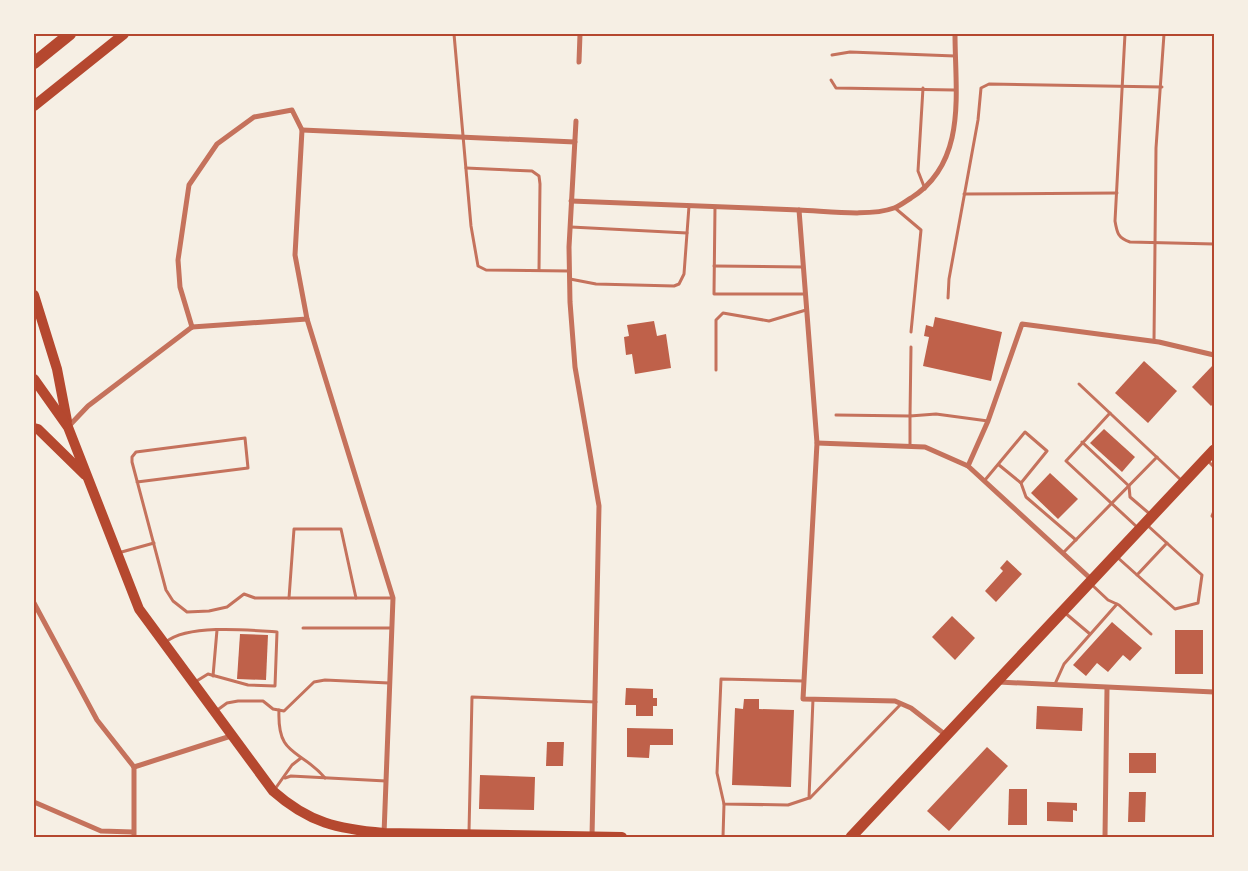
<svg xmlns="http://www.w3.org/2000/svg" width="1248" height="871" font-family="'Roboto Serif',serif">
<rect width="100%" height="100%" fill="#f6efe4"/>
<g fill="#bf614a">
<path d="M 935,317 L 1002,332 L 991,381 L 923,366 L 929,337 L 924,336 L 926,325 L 933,327 Z"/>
<path d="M 654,321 L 657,336 L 666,334 L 671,368 L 635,374 L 632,354 L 626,355 L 624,337 L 629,336 L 627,325 Z"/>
<path d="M 1144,361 L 1177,391 L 1148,423 L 1115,393 Z"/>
<path d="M 1214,364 L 1214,403 L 1211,406 L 1192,387 Z"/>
<path d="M 1104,429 L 1135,457 L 1122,472 L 1090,443 Z"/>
<path d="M 1050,473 L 1078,499 L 1058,519 L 1031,493 Z"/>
<path d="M 1007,560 L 1022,574 L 996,602 L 985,591 L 1003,571 L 1000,568 Z"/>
<path d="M 952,616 L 975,638 L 955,660 L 932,637 Z"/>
<path d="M 1112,622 L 1142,648 L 1130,661 L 1123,655 L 1108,672 L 1097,663 L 1086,676 L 1073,665 Z"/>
<rect x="1175" y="630" width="28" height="44"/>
<path d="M 240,634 L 268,635 L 266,680 L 237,679 Z"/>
<path d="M 626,688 L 653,689 L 653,698 L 657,698 L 657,706 L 653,706 L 653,716 L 636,716 L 636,705 L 625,705 Z"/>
<path d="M 744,699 L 759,699 L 759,709 L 794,710 L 791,787 L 732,785 L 735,708 L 743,709 Z"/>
<path d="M 1037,706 L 1083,708 L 1082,731 L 1036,729 Z"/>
<path d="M 627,728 L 673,729 L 673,745 L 650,745 L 649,758 L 627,757 Z"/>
<path d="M 547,742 L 564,742 L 563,766 L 546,766 Z"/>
<path d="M 987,747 L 1008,766 L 949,831 L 927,811 Z"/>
<rect x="1129" y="753" width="27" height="20"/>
<path d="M 480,775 L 535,777 L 534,810 L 479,809 Z"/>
<path d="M 1009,789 L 1027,789 L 1027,825 L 1008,825 Z"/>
<path d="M 1129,792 L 1146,792 L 1145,822 L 1128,822 Z"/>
<path d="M 1047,802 L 1077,803 L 1077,811 L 1073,810 L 1073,822 L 1047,821 Z"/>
</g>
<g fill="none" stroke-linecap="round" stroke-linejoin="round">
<g stroke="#c5725c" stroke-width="3">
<path d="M 454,34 L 471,226 L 478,266 L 486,270 L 569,271"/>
<path d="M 1125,34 L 1115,221 C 1117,233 1118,238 1130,242 L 1214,244"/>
<path d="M 832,55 L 850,52 L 955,56"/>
<path d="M 831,80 L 836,88 L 954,90"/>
<path d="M 923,88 L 918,171 L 925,189"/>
<path d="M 466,168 L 532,171 L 539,176 L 540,184 L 539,270"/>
<path d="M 964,194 L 1117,193"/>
<path d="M 715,207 L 714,294 L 805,294"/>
<path d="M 895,208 L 921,230 L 911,332"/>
<path d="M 571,227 L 687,233"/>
<path d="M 714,266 L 803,267"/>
<path d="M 570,279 L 596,284 L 674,286 L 679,284 L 684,274 L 689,206"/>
<path d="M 948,298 L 949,279 L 978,120 L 981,88 L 989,84 L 1162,87"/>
<path d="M 1154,341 L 1156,148 L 1164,34"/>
<path d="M 911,347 L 910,416 L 936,414 L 988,421"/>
<path d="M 716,370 L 716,320 L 723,313 L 769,321 L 806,310"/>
<path d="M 1079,384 L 1181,480"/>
<path d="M 1110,413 L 1066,461 L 1137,527"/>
<path d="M 836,415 L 910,416 L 910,446"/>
<path d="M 1082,442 L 1129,486 L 1130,497 L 1151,515"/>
<path d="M 1208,461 L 1214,467"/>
<path d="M 999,465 L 1021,483 L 1026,497 L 1076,540"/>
<path d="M 985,480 L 1025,432 L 1047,451 L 1021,483"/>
<path d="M 137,482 L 248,468 L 245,438 L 136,452 L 132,457 L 132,462 L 166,590 L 173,601 L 187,612 L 209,611 L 227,607 L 244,594 L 255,598 L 393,598"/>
<path d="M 1214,511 L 1212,516 L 1214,518"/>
<path d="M 118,553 L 154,543"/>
<path d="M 1063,553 L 1157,457"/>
<path d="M 1117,557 L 1175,609 L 1198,603 L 1202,575 L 1147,525"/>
<path d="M 1137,575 L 1167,543"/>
<path d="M 1091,584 L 1108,600 L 1119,605 L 1151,634"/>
<path d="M 289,598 L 294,529 L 341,529 L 356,598"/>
<path d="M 1064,612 L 1090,634"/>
<path d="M 303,628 L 392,628"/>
<path d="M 166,642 C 188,624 250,630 277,632 L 275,686 L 248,685 L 208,674 L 195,682"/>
<path d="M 213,676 L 217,630"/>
<path d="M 803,681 L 721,679 L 717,773 L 724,804 L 788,805 L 809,798 L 813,699"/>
<path d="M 1055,684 L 1064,664 L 1117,604"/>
<path d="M 279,710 C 277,758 300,748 325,778"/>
<path d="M 216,711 L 227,703 L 238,701 L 263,701 L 273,709 L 284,711 L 314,682 L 325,680 L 389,683"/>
<path d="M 285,778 L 291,776 L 386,781"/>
<path d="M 275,789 L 292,765 L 301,758"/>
<path d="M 810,798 L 901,704"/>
<path d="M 469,832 L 472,697 L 596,702"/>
<path d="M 723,837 L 724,804"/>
</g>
<g stroke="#c5725c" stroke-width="5">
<path d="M 579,62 L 580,34"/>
<path d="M 576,121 L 569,247 L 570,302 L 575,367 L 599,506 L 592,837"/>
<path d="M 302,130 L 575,142"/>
<path d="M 571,201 L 799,210"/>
<path d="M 192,327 L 180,287 L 178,260 L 189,185 L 217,144 L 254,117 L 292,110 L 302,130 L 295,255 L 307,319 L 393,598 L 384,834"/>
<path d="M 192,327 L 307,319"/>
<path d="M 68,427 L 88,406 L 192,327"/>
<path d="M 817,443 L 925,447 L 968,466 L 1091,579"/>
<path d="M 968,466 L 988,421 L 1022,324 L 1159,342 L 1214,355"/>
<path d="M 34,603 L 97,720 L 134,767"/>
<path d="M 998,682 L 1214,692"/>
<path d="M 947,736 L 911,708 L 895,701 L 803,699 L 817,443 L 799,210 C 827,211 869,217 894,208 C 900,206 906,201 911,198 C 968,162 955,92 955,34"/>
<path d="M 134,767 L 231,736"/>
<path d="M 34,802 L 101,831 L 133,832"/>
<path d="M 134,837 L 134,767"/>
<path d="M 1105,837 L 1107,688"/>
</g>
<g stroke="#b5482f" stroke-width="10">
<path d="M 34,106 L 124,34"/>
<path d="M 34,295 L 57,369 L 67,421"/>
<path d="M 34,379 L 68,427 L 139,609 L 273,791 C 309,823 338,829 384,833 L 622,837"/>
<path d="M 34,428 L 38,429 L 85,475"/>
</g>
<path stroke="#b5482f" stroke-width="11" d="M 851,837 L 1214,450"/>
<path stroke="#b5482f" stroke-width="12" d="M 34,63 L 70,34"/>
</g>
<rect width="1248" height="871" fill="none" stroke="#f6efe4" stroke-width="70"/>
<rect x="35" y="35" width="1178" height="801" fill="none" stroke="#b5482f" stroke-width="2"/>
</svg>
